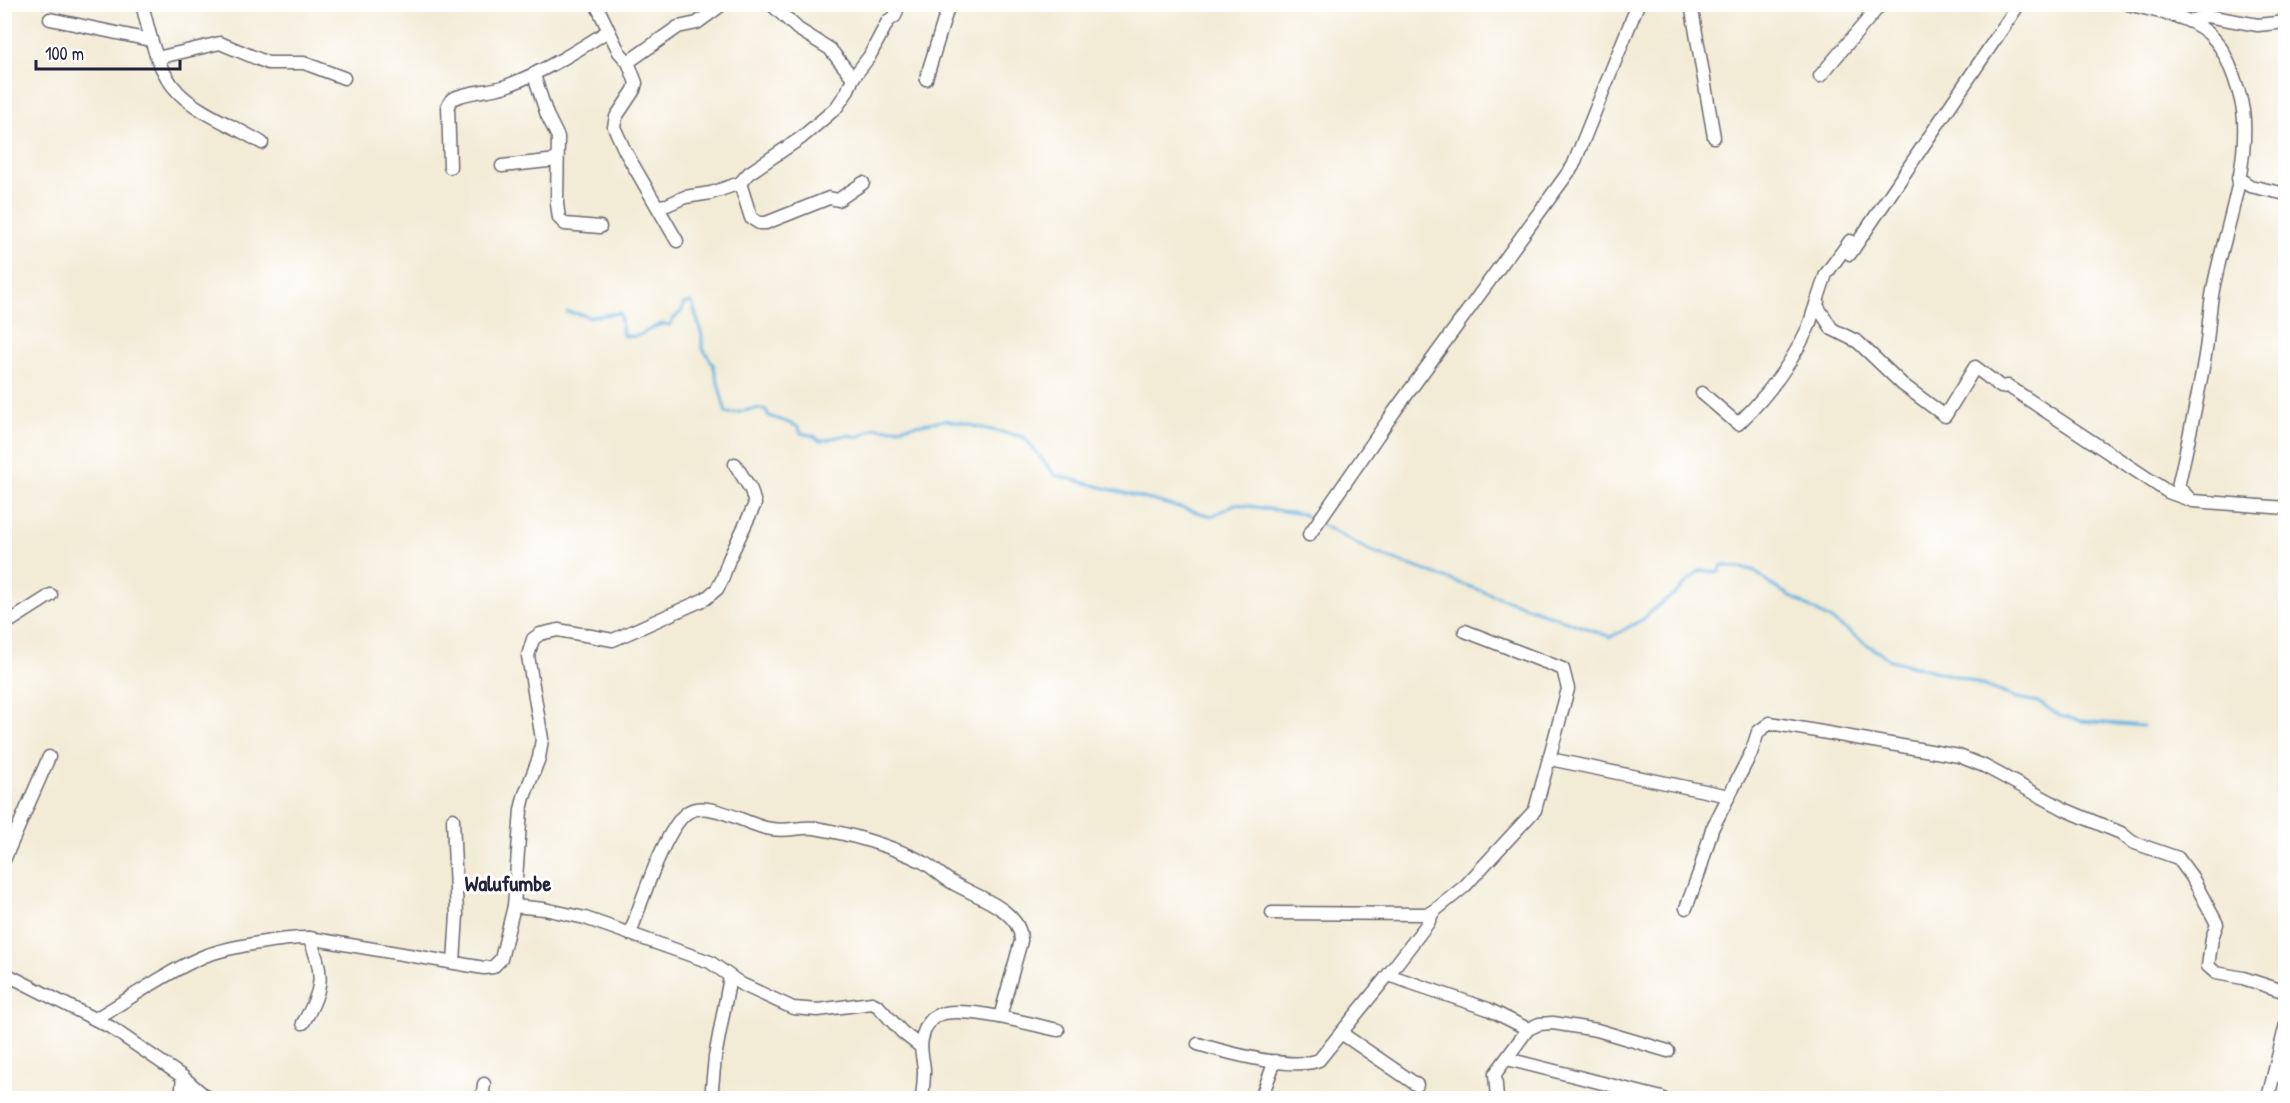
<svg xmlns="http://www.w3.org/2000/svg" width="2290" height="1103" font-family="'Patrick Hand',sans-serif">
<rect width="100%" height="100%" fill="#fff"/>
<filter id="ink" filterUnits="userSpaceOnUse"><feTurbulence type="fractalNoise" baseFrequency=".0167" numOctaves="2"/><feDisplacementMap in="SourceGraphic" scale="12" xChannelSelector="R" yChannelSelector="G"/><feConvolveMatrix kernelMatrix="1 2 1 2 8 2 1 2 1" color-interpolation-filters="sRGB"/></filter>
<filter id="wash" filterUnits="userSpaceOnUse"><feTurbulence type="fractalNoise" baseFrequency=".008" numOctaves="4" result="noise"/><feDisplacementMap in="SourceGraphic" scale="24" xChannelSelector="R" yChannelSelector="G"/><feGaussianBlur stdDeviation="1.35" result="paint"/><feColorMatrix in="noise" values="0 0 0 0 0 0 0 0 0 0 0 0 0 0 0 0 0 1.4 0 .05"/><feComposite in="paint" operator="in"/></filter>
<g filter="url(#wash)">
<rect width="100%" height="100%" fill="#f2ebd5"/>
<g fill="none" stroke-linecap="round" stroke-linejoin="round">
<g stroke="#69b2e1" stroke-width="3">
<path d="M 567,312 L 584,315 L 588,317 L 620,313 L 623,335 C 640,341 647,328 662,324 L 670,325 L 672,320 L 682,311 L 683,304 L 692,302 L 702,336 L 702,347 L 713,364 L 726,413 C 740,415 753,405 766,410 L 769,416 C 780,420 788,422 798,427 L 801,433 L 814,436 L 820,441 C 834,439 844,432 858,437 L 875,428 L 891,429 L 946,420 L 1024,437 L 1055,475 L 1212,516 L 1235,504 L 1302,514 L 1316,521"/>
<path d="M 1322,525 L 1370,551 L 1611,637 L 1645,618 L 1651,611 L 1676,593 L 1699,571 L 1719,572 L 1722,565 L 1753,570 L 1773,586 L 1836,623 L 1890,660 L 1963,678 L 2017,698 L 2038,702 L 2060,716 L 2081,721 L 2143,726"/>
</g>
</g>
</g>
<g filter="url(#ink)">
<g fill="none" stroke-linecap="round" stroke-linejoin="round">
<g stroke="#6b6871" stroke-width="15">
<g id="minor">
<path d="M 142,4 C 150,35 156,70 179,93 C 200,114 237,127 262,143"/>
<path d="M 596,4 L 619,52 L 628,62 L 636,83 L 634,90 L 616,117 L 614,127 L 625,151 L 677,241"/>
<path d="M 771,4 L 798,29 L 830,49 L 853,78"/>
<path d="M 1691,4 L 1714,137"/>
<path d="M 2128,4 C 2157,12 2196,16 2215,40 C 2229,56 2243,99 2244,120 C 2247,178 2223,235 2213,290 C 2209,310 2209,330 2206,349 C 2199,395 2188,442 2178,487 L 2188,497"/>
<path d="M 50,19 L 150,40"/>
<path d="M 2189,21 L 2207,16 L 2258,25 L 2286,22"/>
<path d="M 157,58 L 220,43 L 268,63 L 304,63 L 344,78"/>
<path d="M 628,62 L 678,27 L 697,23 L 723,4"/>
<path d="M 534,75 L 547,115 L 558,137 L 557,204 L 559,218 L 565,224 L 600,227"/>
<path d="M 1820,76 L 1881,4"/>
<path d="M 926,79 L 949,4"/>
<path d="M 502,166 L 557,160"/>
<path d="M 450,167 L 448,105 L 452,99 C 468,91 488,92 506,86 C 543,72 575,52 608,31"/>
<path d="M 2238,178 L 2250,186 L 2286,194"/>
<path d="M 740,183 L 751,218 L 759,223 L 766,223 L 829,198 L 838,200 L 863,183"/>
<path d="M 658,206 L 667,205 L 685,197 L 711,193 L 740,183 L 749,173 L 801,138 L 836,108 L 847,92 L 853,78 L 869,57 L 888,21 L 895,16 L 899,4"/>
<path d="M 1850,241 L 1826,274 L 1816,304 L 1832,329 L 1858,342 L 1902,384 L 1945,416 L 1975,367 L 2001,387 L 2008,386 L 2168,492 L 2193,501 L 2286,508"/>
<path d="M 1850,254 L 2019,4"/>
<path d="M 1702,393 L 1738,424 C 1766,397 1792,363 1808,328 C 1812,319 1813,309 1818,301"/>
<path d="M 1309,535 L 1394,412 L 1573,166 L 1638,4"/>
<path d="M 4,625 L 51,595"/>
<path d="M 1550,759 L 1729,796"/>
<path d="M 453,819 L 457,915 L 454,962"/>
<path d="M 4,860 L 49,757"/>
<path d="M 514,906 L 521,810 L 524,797 L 539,758 L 542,739 L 528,656 L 533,639 L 540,634 L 558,630 L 613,640 L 705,599 L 717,589 L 722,580 L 729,559 L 755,504 L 751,490 L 735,464"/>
<path d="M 1686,908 L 1699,873 L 1712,829 L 1751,753 L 1758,732 L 1770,723 L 1959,756 L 1984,766 L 2066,810 L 2121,833 L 2132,842 L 2178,858 L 2192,877 L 2217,924 L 2212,938 L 2208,966 L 2216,973 L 2243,978 L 2286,992"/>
<path d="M 1272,913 L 1426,914 L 1433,912"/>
<path d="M 630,934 C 640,906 665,827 688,812 C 708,800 744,823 766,828 C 785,833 799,826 815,828 C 850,834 892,846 923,862 C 934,868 942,877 953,883 C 975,896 1022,910 1021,941 L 1000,1017"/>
<path d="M 4,973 L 110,1027 L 183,1077 L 207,1098"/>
<path d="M 1388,975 L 1488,1009 L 1528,1029"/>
<path d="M 95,1019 C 130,999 163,974 200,958 C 224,947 282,938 309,938 L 484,968 L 493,967 L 501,959 L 514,906 L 544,909 L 585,918 L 710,962 L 741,984 L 793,1008 L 818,1010 L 872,1003 L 878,1006 L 902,1032 L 921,1047"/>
<path d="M 303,1023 C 323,990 325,973 309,938"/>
<path d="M 1341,1033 L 1417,1085"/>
<path d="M 1198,1044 C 1225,1052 1293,1071 1319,1060 L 1388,975 L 1428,923 L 1433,912 L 1465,886 L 1535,810 L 1568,689 L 1563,669 L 1465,631"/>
<path d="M 1507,1059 L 1662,1098"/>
<path d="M 181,1098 L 183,1077"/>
<path d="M 482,1098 L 484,1084"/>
<path d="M 711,1098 L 715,1057 L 730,977"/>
<path d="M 922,1098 C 923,1089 924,1080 924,1071 C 924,1060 919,1050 922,1039 C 924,1030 928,1021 936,1016 C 958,1003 1032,1025 1058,1030"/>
<path d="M 1261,1098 L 1275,1061"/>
<path d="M 1497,1098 L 1495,1074 L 1528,1029 L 1539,1024 L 1553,1023 L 1597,1030 L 1668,1051"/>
<path d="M 2268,1098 L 2286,1024"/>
</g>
</g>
<use href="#minor" stroke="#fff" stroke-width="12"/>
</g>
</g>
<g text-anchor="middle" stroke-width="6" stroke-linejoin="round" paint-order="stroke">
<g font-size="22" font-weight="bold" fill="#22223b" stroke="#fff">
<text x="508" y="891">Walufumbe</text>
</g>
</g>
<rect width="2290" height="1103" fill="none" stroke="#fff" stroke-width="24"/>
<path d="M36 60v9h144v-9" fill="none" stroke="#22223b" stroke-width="3"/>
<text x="45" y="60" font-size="18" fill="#22223b" stroke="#ffffff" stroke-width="4.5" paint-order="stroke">100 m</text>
</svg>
